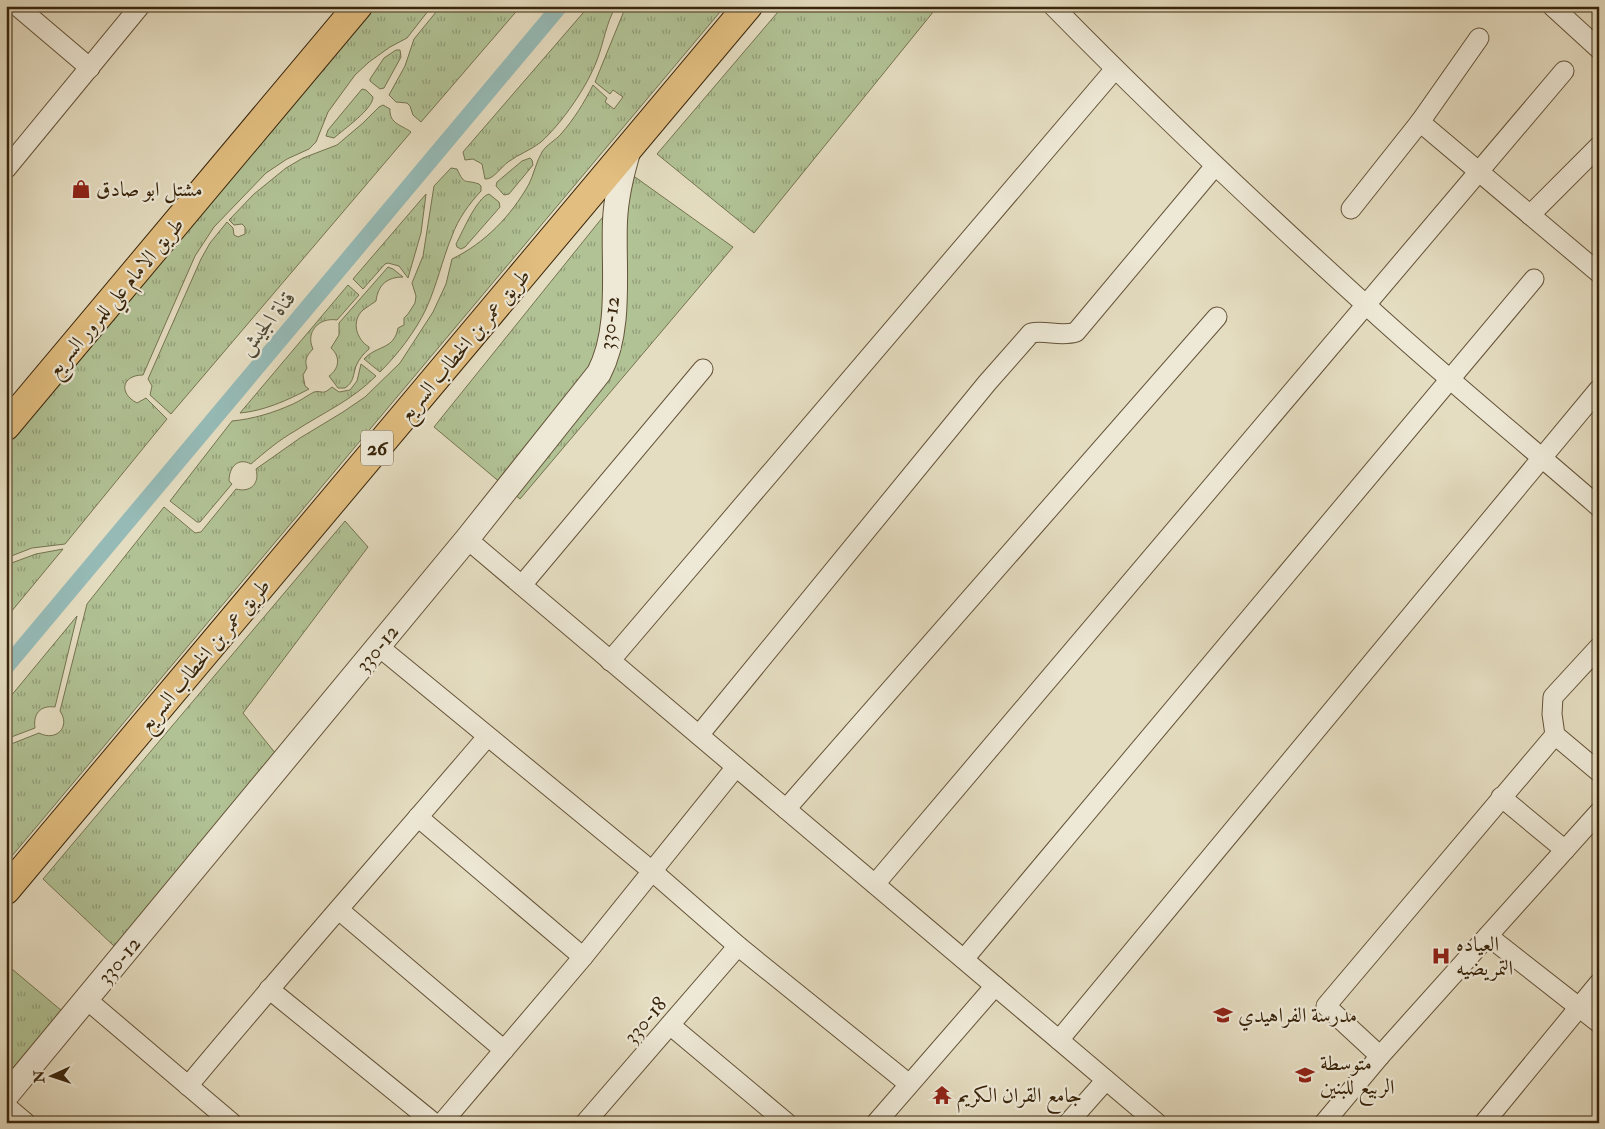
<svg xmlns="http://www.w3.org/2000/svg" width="1605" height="1129" font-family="'IM FELL Double Pica',Amiri,serif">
<defs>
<pattern id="grass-tufts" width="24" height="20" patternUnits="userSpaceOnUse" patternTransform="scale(1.25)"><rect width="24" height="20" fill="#b1c295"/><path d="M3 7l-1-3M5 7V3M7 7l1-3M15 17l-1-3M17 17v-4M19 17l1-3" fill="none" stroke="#919d78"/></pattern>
</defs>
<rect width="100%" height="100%" fill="#e5ddc1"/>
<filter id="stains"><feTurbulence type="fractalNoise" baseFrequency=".004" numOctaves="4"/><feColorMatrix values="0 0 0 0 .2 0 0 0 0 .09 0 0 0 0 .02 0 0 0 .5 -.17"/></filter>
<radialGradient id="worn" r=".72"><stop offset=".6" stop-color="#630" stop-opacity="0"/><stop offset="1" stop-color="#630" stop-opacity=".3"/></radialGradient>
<g fill="url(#grass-tufts)" stroke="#757450">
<path d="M 374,6 L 432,6 L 407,38 L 390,47 L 369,62 L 355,75 L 328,112 L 316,142 L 309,149 L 287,159 L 266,173 L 214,227 L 195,256 L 143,375 C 122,375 118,393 137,403 L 146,398 L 167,419 L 65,544 L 32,548 L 6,558 L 6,445 Z"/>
<path d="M 441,6 L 521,6 L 421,122 L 413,115 L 410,106 L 407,103 L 396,102 L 389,95 L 405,66 L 414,39 Z"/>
<path d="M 589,6 L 616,6 C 606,23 604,42 597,60 C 587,87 562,123 541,142 C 531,150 519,154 508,162 C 501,167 493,180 485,179 L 482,164 L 473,159 L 465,160 L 463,152 Z"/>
<path d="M 626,6 L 678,6 L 682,9 L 685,6 L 725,6 L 6,863 L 6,746 L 39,733 C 56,742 71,727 60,711 L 87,604 L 164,507 L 195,533 L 201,532 L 236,489 C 251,493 260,483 256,469 L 300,438 L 343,412 L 365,397 L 400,363 L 433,312 L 446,284 L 452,259 C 485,243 511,216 529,184 C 534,174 536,162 542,152 C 546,145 556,140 561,134 C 574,119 584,103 593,85 L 607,98 L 605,102 L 614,109 L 623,97 L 613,90 L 610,94 L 595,82 Z"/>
<path d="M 783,6 L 938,6 L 754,233 L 657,154 Z"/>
<path d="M 396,50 L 400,50 L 401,57 L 384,88 L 380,89 L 370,81 L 370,79 L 384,58 Z"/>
<path d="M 362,89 L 366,90 L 373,97 C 373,109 344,129 334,138 L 326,136 L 328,130 Z"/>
<path d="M 383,105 L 390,109 C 389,124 402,125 411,132 L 171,414 L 150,395 L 152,386 L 148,379 L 201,259 L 210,243 L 227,222 L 233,228 L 234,235 L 238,237 L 245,234 L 245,227 L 242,224 L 234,225 L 229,220 L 254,194 L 286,168 L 303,158 L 337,145 L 363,123 L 379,107 Z"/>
<path d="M 530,158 L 532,160 L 533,165 L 509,194 L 504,195 L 496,186 L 497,182 L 522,161 Z"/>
<path d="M 451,168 L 457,169 C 465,186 464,179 479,184 L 481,186 L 481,191 C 469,204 458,219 452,236 C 442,260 437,285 426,309 C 415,332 398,354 380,372 L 364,359 C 377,345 394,350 398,328 L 404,325 L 404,318 L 408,314 L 415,303 L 416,296 L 412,283 L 423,256 L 434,186 Z"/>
<path d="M 635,177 L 733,247 L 520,499 L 434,427 Z"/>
<path d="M 426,194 L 421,233 L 408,278 L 399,266 L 388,263 L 385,264 L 363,289 L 353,279 Z"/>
<path d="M 489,194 L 499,202 L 500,207 L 465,247 L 461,249 L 457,247 L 456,244 C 462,233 477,197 489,194 Z"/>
<path d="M 388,267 L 393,269 L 403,277 C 387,277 378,285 376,301 C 372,304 367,307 363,310 C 351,321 356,339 369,347 L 369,349 C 364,353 359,359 356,366 C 353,375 354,382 345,388 L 338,388 L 329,376 C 339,369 341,357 331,348 L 339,335 L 339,323 Z"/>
<path d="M 348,285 L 359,295 L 337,320 C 319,317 305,332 313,349 C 307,355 304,360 307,368 L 303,375 L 305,386 L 309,389 C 288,400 264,411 240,413 Z"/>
<path d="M 361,364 L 376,376 C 351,401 324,412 295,431 C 279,440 265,452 251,464 C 238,457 229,467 229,481 L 232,484 L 200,522 L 197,522 L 170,501 L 232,421 C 253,419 273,413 293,404 C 300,401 308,395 314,392 C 323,390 322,396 332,387 L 339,392 L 350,390 L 357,381 Z"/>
<path d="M 345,521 L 368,547 L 243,713 L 276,754 L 115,947 L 43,879 Z"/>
<path d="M 63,549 L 6,618 L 6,565 L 36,554 Z"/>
<path d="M 77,616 L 55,707 C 40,705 33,714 35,728 L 6,739 L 6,702 Z"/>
<path d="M 6,964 L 62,1011 L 6,1078 Z"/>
</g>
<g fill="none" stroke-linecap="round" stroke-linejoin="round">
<path stroke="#96bbb7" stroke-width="16" d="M 6,667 L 560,6"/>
<g stroke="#645338" stroke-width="21">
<g id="minor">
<path d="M 17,6 L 90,68"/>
<path d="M 1053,6 C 1154,109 1258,207 1365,304 C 1441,374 1521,439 1599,507"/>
<path d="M 1552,6 L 1599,49"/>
<path d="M 1420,122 L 1599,273"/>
<path d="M 6,169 L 140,6"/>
<path d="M 1351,209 L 1420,122 L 1479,38"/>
<path d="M 1530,215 L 1599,146"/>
<path d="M 467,539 L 1157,1123"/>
<path d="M 522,585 L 703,369"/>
<path d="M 378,646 L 652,871 L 738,946 L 909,1084"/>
<path d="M 1599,647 L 1553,697 L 1552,714 L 1555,735 L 1599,772"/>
<path d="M 610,661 L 1115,69"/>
<path d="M 699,735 L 987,383 L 1031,333 C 1046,330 1061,337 1076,332 L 1215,166"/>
<path d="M 1501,797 L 1565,850"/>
<path d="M 786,809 L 1217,317"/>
<path d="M 418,817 L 583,957"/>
<path d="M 875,884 L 1564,71"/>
<path d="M 339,910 L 504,1050"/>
<path d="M 1488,936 L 1599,1023"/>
<path d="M 964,959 L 1534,279"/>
<path d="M 269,989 L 434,1123"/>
<path d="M 86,999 L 232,1123"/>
<path d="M 670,1025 L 787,1123"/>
<path d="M 1059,1040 L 1599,389"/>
<path d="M 1380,1056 L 1326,1006 L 1555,735"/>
<path d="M 188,1086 C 286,968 388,853 487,737"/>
<path d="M 6,1106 L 26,1123"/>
<path d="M 442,1123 L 583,957 L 736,767"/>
<path d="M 585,1123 L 738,946"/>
<path d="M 876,1123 L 995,986"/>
<path d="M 1068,1123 L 1106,1080"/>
<path d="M 1324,1123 L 1380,1056 L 1599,812"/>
<path d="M 1484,1123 L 1599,983"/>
</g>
</g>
<g stroke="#645338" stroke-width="26">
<path id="tertiary" d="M 6,1096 L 467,539 L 599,373 C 622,329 613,269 615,221 C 616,196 622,172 629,149"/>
</g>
<g stroke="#39250b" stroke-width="30">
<g id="motorway">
<path d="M 6,426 L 358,6"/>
<path d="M 6,890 L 748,6"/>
</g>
</g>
<use href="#minor" stroke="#eee9d7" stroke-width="19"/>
<use href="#tertiary" stroke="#eee9d7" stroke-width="24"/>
<use href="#motorway" stroke="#e2be80" stroke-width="28"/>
</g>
<defs>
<g id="shop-bare" transform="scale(1.5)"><path d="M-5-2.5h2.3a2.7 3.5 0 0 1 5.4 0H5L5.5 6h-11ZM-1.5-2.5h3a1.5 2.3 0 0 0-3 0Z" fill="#8f2418" stroke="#eee9d7" stroke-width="2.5" paint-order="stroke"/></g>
<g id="hospital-bare" transform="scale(1.5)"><path d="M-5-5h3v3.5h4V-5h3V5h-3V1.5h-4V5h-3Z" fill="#8f2418" stroke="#eee9d7" stroke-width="2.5" paint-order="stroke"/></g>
<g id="school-bare" transform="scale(1.5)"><path d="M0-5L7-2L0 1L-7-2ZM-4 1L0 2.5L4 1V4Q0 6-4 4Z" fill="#8f2418" stroke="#eee9d7" stroke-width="2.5" paint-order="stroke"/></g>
<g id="temple-bare" transform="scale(1.5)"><path d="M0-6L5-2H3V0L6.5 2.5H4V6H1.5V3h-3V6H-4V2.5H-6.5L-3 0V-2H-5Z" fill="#8f2418" stroke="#eee9d7" stroke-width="2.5" paint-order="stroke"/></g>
</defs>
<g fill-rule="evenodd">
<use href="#shop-bare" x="81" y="189"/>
<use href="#hospital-bare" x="1441" y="956"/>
<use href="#school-bare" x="1223" y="1015"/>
<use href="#school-bare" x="1305" y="1075"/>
<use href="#temple-bare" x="942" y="1095"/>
</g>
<g text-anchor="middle" stroke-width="4.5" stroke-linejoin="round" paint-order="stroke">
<rect fill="#eee9d7" stroke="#6f6048" stroke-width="1" x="361" y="430.5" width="32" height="35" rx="4"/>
<g font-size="20" font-weight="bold" fill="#39250b">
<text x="377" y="455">26</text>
</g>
<g font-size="21" fill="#39250b" stroke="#eee9d7" text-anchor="start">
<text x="96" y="196">مشتل ابو صادق</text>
<text x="1456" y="951">العياده<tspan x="1456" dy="24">التمريضيه</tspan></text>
<text x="1238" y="1022">مدرسة الفراهيدي</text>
<text x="1320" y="1070">متوسطة<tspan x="1320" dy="24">الربيع للبنين</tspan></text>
<text x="957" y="1102">جامع القران الكريم</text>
</g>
<g font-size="21" fill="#39250b" stroke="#eee9d7">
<text transform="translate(115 297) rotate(-50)" y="7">طريق الامام علي للمرور السريع</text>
<text transform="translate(609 323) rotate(-83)" y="7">330-12</text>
<text transform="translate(464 345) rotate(-50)" y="7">طريق عمر بن الخطاب السريع</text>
<text transform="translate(377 648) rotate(-50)" y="7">330-12</text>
<text transform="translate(204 655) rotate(-50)" y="7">طريق عمر بن الخطاب السريع</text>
<text transform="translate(119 960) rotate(-50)" y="7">330-12</text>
<text transform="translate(645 1020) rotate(-49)" y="7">330-18</text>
</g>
<g font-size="22" font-style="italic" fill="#504a36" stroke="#eee9d7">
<text transform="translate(266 322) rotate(-50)" y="8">قناة الجيش</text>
</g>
</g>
<rect width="1605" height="1129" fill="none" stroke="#e5ddc1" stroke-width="25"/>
<rect x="8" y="8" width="1590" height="1114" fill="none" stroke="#39250b" stroke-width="2.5"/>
<rect x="12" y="12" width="1580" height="1104" fill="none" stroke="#39250b"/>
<g transform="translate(52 1076) rotate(267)" stroke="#eee9d7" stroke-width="4" paint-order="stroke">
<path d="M0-4L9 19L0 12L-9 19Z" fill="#39250b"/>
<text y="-8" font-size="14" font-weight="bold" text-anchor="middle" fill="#39250b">N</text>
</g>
<rect width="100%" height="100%" filter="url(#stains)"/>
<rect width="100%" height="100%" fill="url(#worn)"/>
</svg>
